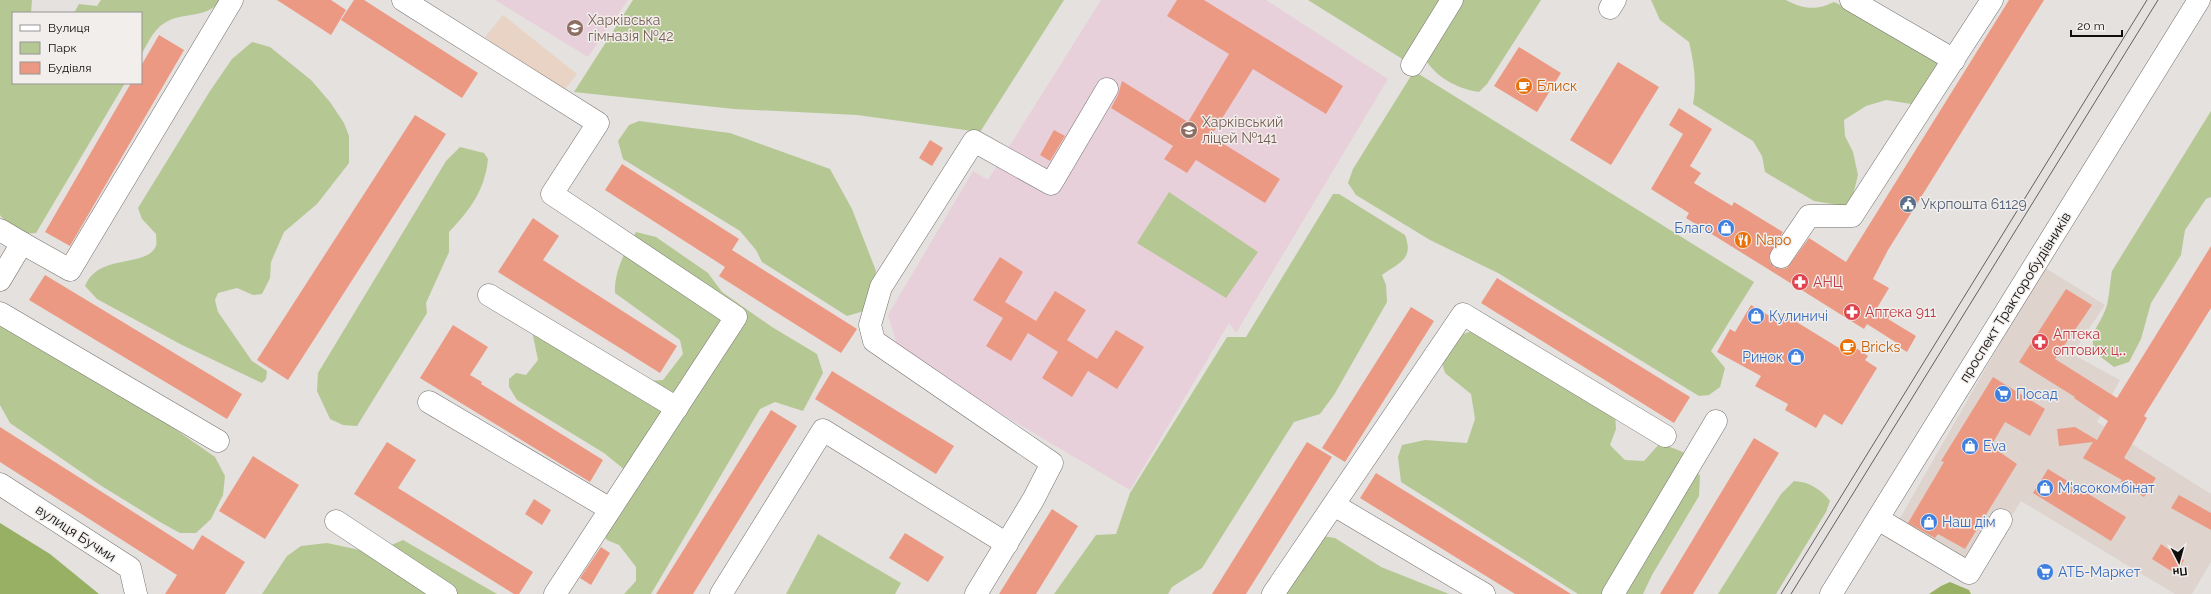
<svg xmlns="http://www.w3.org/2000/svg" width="2211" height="594" font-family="Raleway,sans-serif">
<rect width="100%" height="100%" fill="#e4e1df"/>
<path fill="#ded3cd" d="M 2044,267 L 2105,305 L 2072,354 L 2120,380 L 2097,422 L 2211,494 L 2211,562 L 2192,594 L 2175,594 L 2021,501 L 1971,582 L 1888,539 Z"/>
<path fill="#e8d3c5" d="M 503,15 L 577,74 L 559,97 L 485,37 Z"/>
<g fill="#e8d0db">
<path d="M 495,0 L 628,0 L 588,57 Z"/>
<path d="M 1101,0 L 1266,0 L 1388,79 L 1236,333 L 1229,323 L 1130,490 L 900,354 L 888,315 L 973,171 L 988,180 Z"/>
</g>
<g fill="#b5c893">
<path d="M 0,0 L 32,0 L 31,13 L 13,13 L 13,83 L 125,83 L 36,233 C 17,235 11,230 0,215 Z"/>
<path d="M 101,0 L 220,0 C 211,17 186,13 170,20 C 155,26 149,41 141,55 L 141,13 L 74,13 L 79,4 L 97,6 Z"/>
<path d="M 633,0 L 1064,0 L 980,132 L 857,115 L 734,109 L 574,92 Z"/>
<path d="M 1308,0 L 1452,0 L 1412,65 Z"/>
<path d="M 1459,0 L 1541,0 L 1487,84 L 1479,92 C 1457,89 1434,76 1424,57 Z"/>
<path d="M 1651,0 L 1786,0 C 1803,9 1816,11 1834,2 L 1905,36 L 1939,58 L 1940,69 L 1918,105 L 1886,100 L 1866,106 L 1844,120 L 1845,136 L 1853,152 L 1858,175 L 1850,207 L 1814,201 L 1765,172 L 1762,156 L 1753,141 L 1693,104 C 1697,82 1694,63 1689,42 L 1660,20 Z"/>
<path d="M 252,42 L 270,47 L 311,80 L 330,102 L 344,123 L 349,136 L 349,163 L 317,204 L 284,232 L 271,262 L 270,278 L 262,294 L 253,295 L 237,288 L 218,293 L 215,300 L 218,312 L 252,361 L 267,371 L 266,379 L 262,383 L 180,344 L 97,299 L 85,286 C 98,253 147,268 156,246 C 157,243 156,237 156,234 L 142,219 L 138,208 L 210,91 L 232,59 Z"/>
<path d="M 1414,71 L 1754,282 L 1711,351 L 1725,368 L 1720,387 L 1709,395 L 1699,396 L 1498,273 L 1430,240 L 1356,195 L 1348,183 L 1353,169 Z"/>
<path d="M 2211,111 L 2211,197 L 2206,199 L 2185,230 L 2181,255 L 2151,303 L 2141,339 L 2129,362 L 2114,367 L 2093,351 C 2092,326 2098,329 2106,308 C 2109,301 2110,281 2112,271 Z"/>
<path d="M 639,121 L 730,133 L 830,169 L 852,209 L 876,271 L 871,294 L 864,311 L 847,316 L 762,262 L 756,250 L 740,231 L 623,159 L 618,141 L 629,125 Z"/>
<path d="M 460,147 L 484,153 L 488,159 C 485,190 470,210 449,232 L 449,252 L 426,303 L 427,313 L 357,426 L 343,425 L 330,419 L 317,391 L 318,373 L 446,161 Z"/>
<path d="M 1169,192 L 1258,252 L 1226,298 L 1137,243 Z"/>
<path d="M 1333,194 L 1339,194 L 1405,235 C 1414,259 1400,262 1382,275 L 1386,285 L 1387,302 L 1334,395 L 1320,414 L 1294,422 L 1202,568 L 1172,587 L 1168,594 L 1054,594 L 1096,535 L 1116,534 L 1130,493 L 1227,337 L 1246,337 Z"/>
<path d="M 636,232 L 656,237 L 708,273 L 722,292 L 772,327 L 817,354 L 823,373 L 803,411 L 775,402 L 760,409 L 651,594 L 624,594 L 636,581 L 636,567 L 619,545 L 607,540 L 603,534 L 614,516 L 622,512 L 633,493 L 636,479 L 604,453 L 517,400 L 509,387 L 509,379 L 516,373 L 526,375 L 538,360 L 531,326 L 645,381 L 663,380 L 683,354 L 680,340 L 615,293 C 614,271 625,252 636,232 Z"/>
<path d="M 0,319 L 159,418 L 215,457 L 225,476 L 223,495 L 211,519 L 196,533 L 180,533 L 160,522 L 100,485 L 10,423 L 0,405 Z"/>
<path d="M 1472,331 L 1615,415 L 1616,429 L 1610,445 L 1625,460 L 1644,461 L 1660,443 L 1683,452 L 1700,476 L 1699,496 L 1652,575 L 1643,594 L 1578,594 L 1401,482 L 1398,457 L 1402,445 L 1425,440 L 1467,443 L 1475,419 L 1471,394 L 1445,373 L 1442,363 L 1458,336 Z"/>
<path d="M 1794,481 C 1809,482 1821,489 1830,501 L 1826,512 L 1776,594 L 1718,594 L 1781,494 Z"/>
<path d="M 818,534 L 901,583 L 895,594 L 786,594 Z"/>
<path d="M 1322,536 L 1335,538 L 1381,567 L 1449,594 L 1282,594 Z"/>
<path d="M 403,540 L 497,594 L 262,594 L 287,556 L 301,546 L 327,543 L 369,552 L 389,546 Z"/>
</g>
<g fill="#97b064">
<path d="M 0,523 L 50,554 L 99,594 L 0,594 Z"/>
<path d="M 1950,582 L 1969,590 L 1971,594 L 1929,594 L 1941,586 Z"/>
</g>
<g fill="#ec9983">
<path d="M 277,0 L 331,0 L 346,10 L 331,35 Z"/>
<path d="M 354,0 L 364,0 L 478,73 L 462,98 L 341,20 Z"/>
<path d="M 1177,0 L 1204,0 L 1343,86 L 1326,114 L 1253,69 L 1211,136 L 1280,179 L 1265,203 L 1196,160 L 1187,173 L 1164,159 L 1173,146 L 1111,108 L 1118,95 L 1122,81 L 1188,122 L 1229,54 L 1167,16 Z"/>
<path d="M 2009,0 L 2044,0 L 1888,250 L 1873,279 L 1889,288 L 1877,308 L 1890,316 L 1888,319 L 1916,336 L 1907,352 L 1896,345 L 1897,343 L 1867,324 L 1864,329 L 1686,218 L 1689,213 L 1651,189 L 1683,134 L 1669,125 L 1679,108 L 1712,129 L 1690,166 L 1701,173 L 1694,183 L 1732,206 L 1734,202 L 1783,232 L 1769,256 L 1770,262 L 1774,267 L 1780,269 L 1787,268 L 1809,238 L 1846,262 Z"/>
<path d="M 159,35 L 184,50 L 70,246 L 45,232 L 131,83 L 141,83 L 141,66 Z"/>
<path d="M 1519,47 L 1561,73 L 1537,112 L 1494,86 Z"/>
<path d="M 1618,62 L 1659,87 L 1611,165 L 1570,140 Z"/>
<path d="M 415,115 L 446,134 L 288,380 L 257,360 Z"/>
<path d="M 1054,130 L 1065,136 L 1050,161 L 1040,155 Z"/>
<path d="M 930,140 L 943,148 L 932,166 L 919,158 Z"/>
<path d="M 622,164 L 739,239 L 732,250 L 857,329 L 841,353 L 719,276 L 725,267 L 605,190 Z"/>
<path d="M 533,218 L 559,236 L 543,260 L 677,346 L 660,373 L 498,272 Z"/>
<path d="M 2211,246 L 2211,308 L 2144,416 L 2147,418 L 2124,458 L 2156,478 L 2144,497 L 2121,482 L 2122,480 L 2083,458 L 2093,442 L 2059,446 L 2057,429 L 2075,427 L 2097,440 L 2108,421 L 2074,398 L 2075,397 L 2019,362 L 2066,289 L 2092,305 L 2055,359 L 2117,398 Z"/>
<path d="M 1000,257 L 1023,272 L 1005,302 L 1036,321 L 1055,291 L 1086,310 L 1067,340 L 1097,359 L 1116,330 L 1144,347 L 1117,389 L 1088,371 L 1072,397 L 1042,378 L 1058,352 L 1028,333 L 1011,361 L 986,346 L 1003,318 L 973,300 Z"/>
<path d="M 45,275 L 242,394 L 227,419 L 29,300 Z"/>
<path d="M 1497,278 L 1690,397 L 1674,423 L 1481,303 Z"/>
<path d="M 1751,305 L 1778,321 L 1782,313 L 1839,348 L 1844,340 L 1868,356 L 1865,360 L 1877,368 L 1842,425 L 1824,414 L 1816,428 L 1785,410 L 1788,404 L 1755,386 L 1761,376 L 1717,352 L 1730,329 L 1735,332 Z"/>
<path d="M 1411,307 L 1434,321 L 1345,462 L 1322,448 Z"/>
<path d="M 453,325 L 488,347 L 470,375 L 482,382 L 481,384 L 603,460 L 590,482 L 420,378 Z"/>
<path d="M 832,371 L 954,446 L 936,474 L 815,399 Z"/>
<path d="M 1993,377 L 2045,409 L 2030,436 L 2005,422 L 1991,446 L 2017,464 L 1965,549 L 1938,534 L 1935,538 L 1908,523 L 1944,462 L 1941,461 Z"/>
<path d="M 771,410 L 797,426 L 693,594 L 656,594 Z"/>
<path d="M 0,427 L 193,550 L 202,535 L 245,562 L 225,594 L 165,594 L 177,575 L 0,462 Z"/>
<path d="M 1754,438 L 1779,453 L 1693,594 L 1660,594 Z"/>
<path d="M 387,442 L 416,460 L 398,488 L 533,572 L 519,594 L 514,594 L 354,494 Z"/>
<path d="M 1307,442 L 1332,457 L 1246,594 L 1212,594 Z"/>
<path d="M 253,456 L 299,485 L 265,539 L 219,511 Z"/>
<path d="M 2048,469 L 2126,517 L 2111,541 L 2033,493 Z"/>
<path d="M 1376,473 L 1571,594 L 1515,594 L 1436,545 L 1360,498 Z"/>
<path d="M 2179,495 L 2211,513 L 2211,530 L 2171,508 Z"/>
<path d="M 534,499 L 551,510 L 542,525 L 525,514 Z"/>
<path d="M 1052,509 L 1078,526 L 1036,594 L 999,594 Z"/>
<path d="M 905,533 L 944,557 L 928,582 L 889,558 Z"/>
<path d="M 2161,544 L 2184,560 L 2176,574 L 2152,559 Z"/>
<path d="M 601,547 L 610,553 L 591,585 L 580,578 Z"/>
</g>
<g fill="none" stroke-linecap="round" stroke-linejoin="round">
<g stroke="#74716f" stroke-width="23">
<g id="minor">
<path d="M 403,0 L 598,123 L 552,194 L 736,317 L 555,594"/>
<path d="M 1851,0 L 1954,60"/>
<path d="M 1610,8 L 1615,0"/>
<path d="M 1412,65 L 1452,0"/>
<path d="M 0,230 L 22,243 L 0,280"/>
<path d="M 22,243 L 70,270 L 232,0"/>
<path d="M 1781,257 L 1809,216 L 1852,216 L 1992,0"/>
<path d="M 489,295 L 677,408"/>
<path d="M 0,313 L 218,441"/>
<path d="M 429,402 L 610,509"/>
<path d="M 0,484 L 130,568 L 136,594"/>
<path d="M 1334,505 L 1484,594"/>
<path d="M 1878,519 L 1969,573 L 2001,520"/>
<path d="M 336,521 L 446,594"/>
<path d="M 721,594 L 823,430 L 1007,544"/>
<path d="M 976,594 L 1033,500 L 1052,463 L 874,341 L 870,325 L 881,287 L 974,141 L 1051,184 L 1107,89"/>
<path d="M 1273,594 L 1463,314 L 1665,436"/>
<path d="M 1613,594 L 1716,421"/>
<path d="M 1831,594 L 2199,0"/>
</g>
</g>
<use href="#minor" stroke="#fff" stroke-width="22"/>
<g stroke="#636160" stroke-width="1">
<path d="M 1781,594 L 2147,0"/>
<path d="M 1791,594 L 2158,0"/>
</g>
</g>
<defs>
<g id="school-disc" transform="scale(0.9)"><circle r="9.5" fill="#8d6e63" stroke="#f2eeec"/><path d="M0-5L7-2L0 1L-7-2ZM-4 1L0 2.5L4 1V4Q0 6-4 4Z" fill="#fff"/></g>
<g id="cafe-disc" transform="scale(0.9)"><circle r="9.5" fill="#e8710a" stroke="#f2eeec"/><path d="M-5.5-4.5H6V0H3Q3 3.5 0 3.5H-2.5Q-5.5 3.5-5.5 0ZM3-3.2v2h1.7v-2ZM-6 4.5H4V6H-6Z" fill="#fff"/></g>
<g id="civic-disc" transform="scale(0.9)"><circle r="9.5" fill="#5c6f8a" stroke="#f2eeec"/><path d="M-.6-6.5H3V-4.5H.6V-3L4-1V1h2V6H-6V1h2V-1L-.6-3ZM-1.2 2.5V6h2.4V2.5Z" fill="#fff"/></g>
<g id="shop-disc" transform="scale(0.9)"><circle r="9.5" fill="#3f7fe0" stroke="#f2eeec"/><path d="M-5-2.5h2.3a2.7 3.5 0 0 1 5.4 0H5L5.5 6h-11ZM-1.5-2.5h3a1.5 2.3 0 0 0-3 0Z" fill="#fff"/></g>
<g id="restaurant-disc" transform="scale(0.9)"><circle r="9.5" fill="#e8710a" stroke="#f2eeec"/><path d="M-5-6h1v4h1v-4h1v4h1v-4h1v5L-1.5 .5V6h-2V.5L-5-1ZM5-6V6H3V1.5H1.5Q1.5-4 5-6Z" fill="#fff"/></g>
<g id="pharmacy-disc" transform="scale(0.9)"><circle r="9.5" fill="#e0444e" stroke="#f2eeec"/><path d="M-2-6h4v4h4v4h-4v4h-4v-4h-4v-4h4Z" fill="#fff"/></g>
<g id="supermarket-disc" transform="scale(0.9)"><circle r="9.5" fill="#3f7fe0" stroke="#f2eeec"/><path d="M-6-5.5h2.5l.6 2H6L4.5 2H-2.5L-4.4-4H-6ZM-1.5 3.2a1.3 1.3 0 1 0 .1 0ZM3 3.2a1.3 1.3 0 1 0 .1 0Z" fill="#fff"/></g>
</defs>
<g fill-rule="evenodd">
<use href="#school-disc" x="575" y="28"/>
<use href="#cafe-disc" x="1524" y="86"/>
<use href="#school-disc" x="1189" y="130"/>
<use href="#civic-disc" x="1908" y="204"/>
<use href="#shop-disc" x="1726" y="228"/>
<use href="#restaurant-disc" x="1743" y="240"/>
<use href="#pharmacy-disc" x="1800" y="282"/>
<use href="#pharmacy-disc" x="1852" y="312"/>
<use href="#shop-disc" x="1756" y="316"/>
<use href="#pharmacy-disc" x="2040" y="342"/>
<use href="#cafe-disc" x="1848" y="347"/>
<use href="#shop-disc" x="1796" y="357"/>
<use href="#supermarket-disc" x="2003" y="394"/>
<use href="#shop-disc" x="1970" y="446"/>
<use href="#shop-disc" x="2045" y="488"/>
<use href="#shop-disc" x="1929" y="522"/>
<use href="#supermarket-disc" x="2045" y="572"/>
</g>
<g text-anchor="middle" stroke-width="3" stroke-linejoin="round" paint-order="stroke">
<g font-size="14" fill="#785e54" stroke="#f2eeec" text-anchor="start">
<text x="588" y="25">Харківська<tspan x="588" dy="16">гімназія №42</tspan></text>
<text x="1202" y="127">Харківський<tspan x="1202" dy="16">ліцей №141</tspan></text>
</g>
<g font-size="14" fill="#c56008" stroke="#f2eeec" text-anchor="start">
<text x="1537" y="91">Блиск</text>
<text x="1756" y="245">Napo</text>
<text x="1861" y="352">Bricks</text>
</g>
<g font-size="14" fill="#4e5e75" stroke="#f2eeec" text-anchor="start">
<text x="1921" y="209">Укрпошта 61129</text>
</g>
<g font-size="14" fill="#366cbe" stroke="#f2eeec" text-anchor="start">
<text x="1713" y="233" text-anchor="end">Благо</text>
<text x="1769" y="321">Кулиничі</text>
<text x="1783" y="362" text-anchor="end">Ринок</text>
<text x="2016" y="399">Посад</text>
<text x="1983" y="451">Eva</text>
<text x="2058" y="493">М'ясокомбінат</text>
<text x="1942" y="527">Наш дім</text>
<text x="2058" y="577">АТБ-Маркет</text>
</g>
<g font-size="14" fill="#be3a42" stroke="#f2eeec" text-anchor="start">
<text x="1813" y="287">АНЦ</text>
<text x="1865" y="317">Аптека 911</text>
<text x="2053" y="339">Аптека<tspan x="2053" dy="16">оптових ц‥</tspan></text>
</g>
<g font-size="14" fill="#0f0e0d" stroke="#f2eeec">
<text transform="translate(2015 297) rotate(-58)" y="5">проспект Тракторобудівників</text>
<text transform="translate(76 533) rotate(33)" y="5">вулиця Бучми</text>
</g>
</g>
<rect x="12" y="12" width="130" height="72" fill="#f2eeec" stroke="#979493"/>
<rect x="20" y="25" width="20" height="6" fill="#ffffff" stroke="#979493"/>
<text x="48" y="32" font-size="12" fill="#0f0e0d">Вулиця</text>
<rect x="20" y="42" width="20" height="12" fill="#b5c893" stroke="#979493"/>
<text x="48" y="52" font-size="12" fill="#0f0e0d">Парк</text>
<rect x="20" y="62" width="20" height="12" fill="#ec9983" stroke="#979493"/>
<text x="48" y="72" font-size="12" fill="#0f0e0d">Будівля</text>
<g transform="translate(2179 562) rotate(174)" stroke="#f2eeec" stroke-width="3" paint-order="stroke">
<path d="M0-3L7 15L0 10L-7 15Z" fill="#0f0e0d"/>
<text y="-6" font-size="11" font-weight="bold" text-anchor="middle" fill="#0f0e0d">Пн</text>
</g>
<path d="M2071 30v6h51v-6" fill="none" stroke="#0f0e0d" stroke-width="2"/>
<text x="2077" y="30" font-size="12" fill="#0f0e0d" stroke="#f2eeec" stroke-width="3" paint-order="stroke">20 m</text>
</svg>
